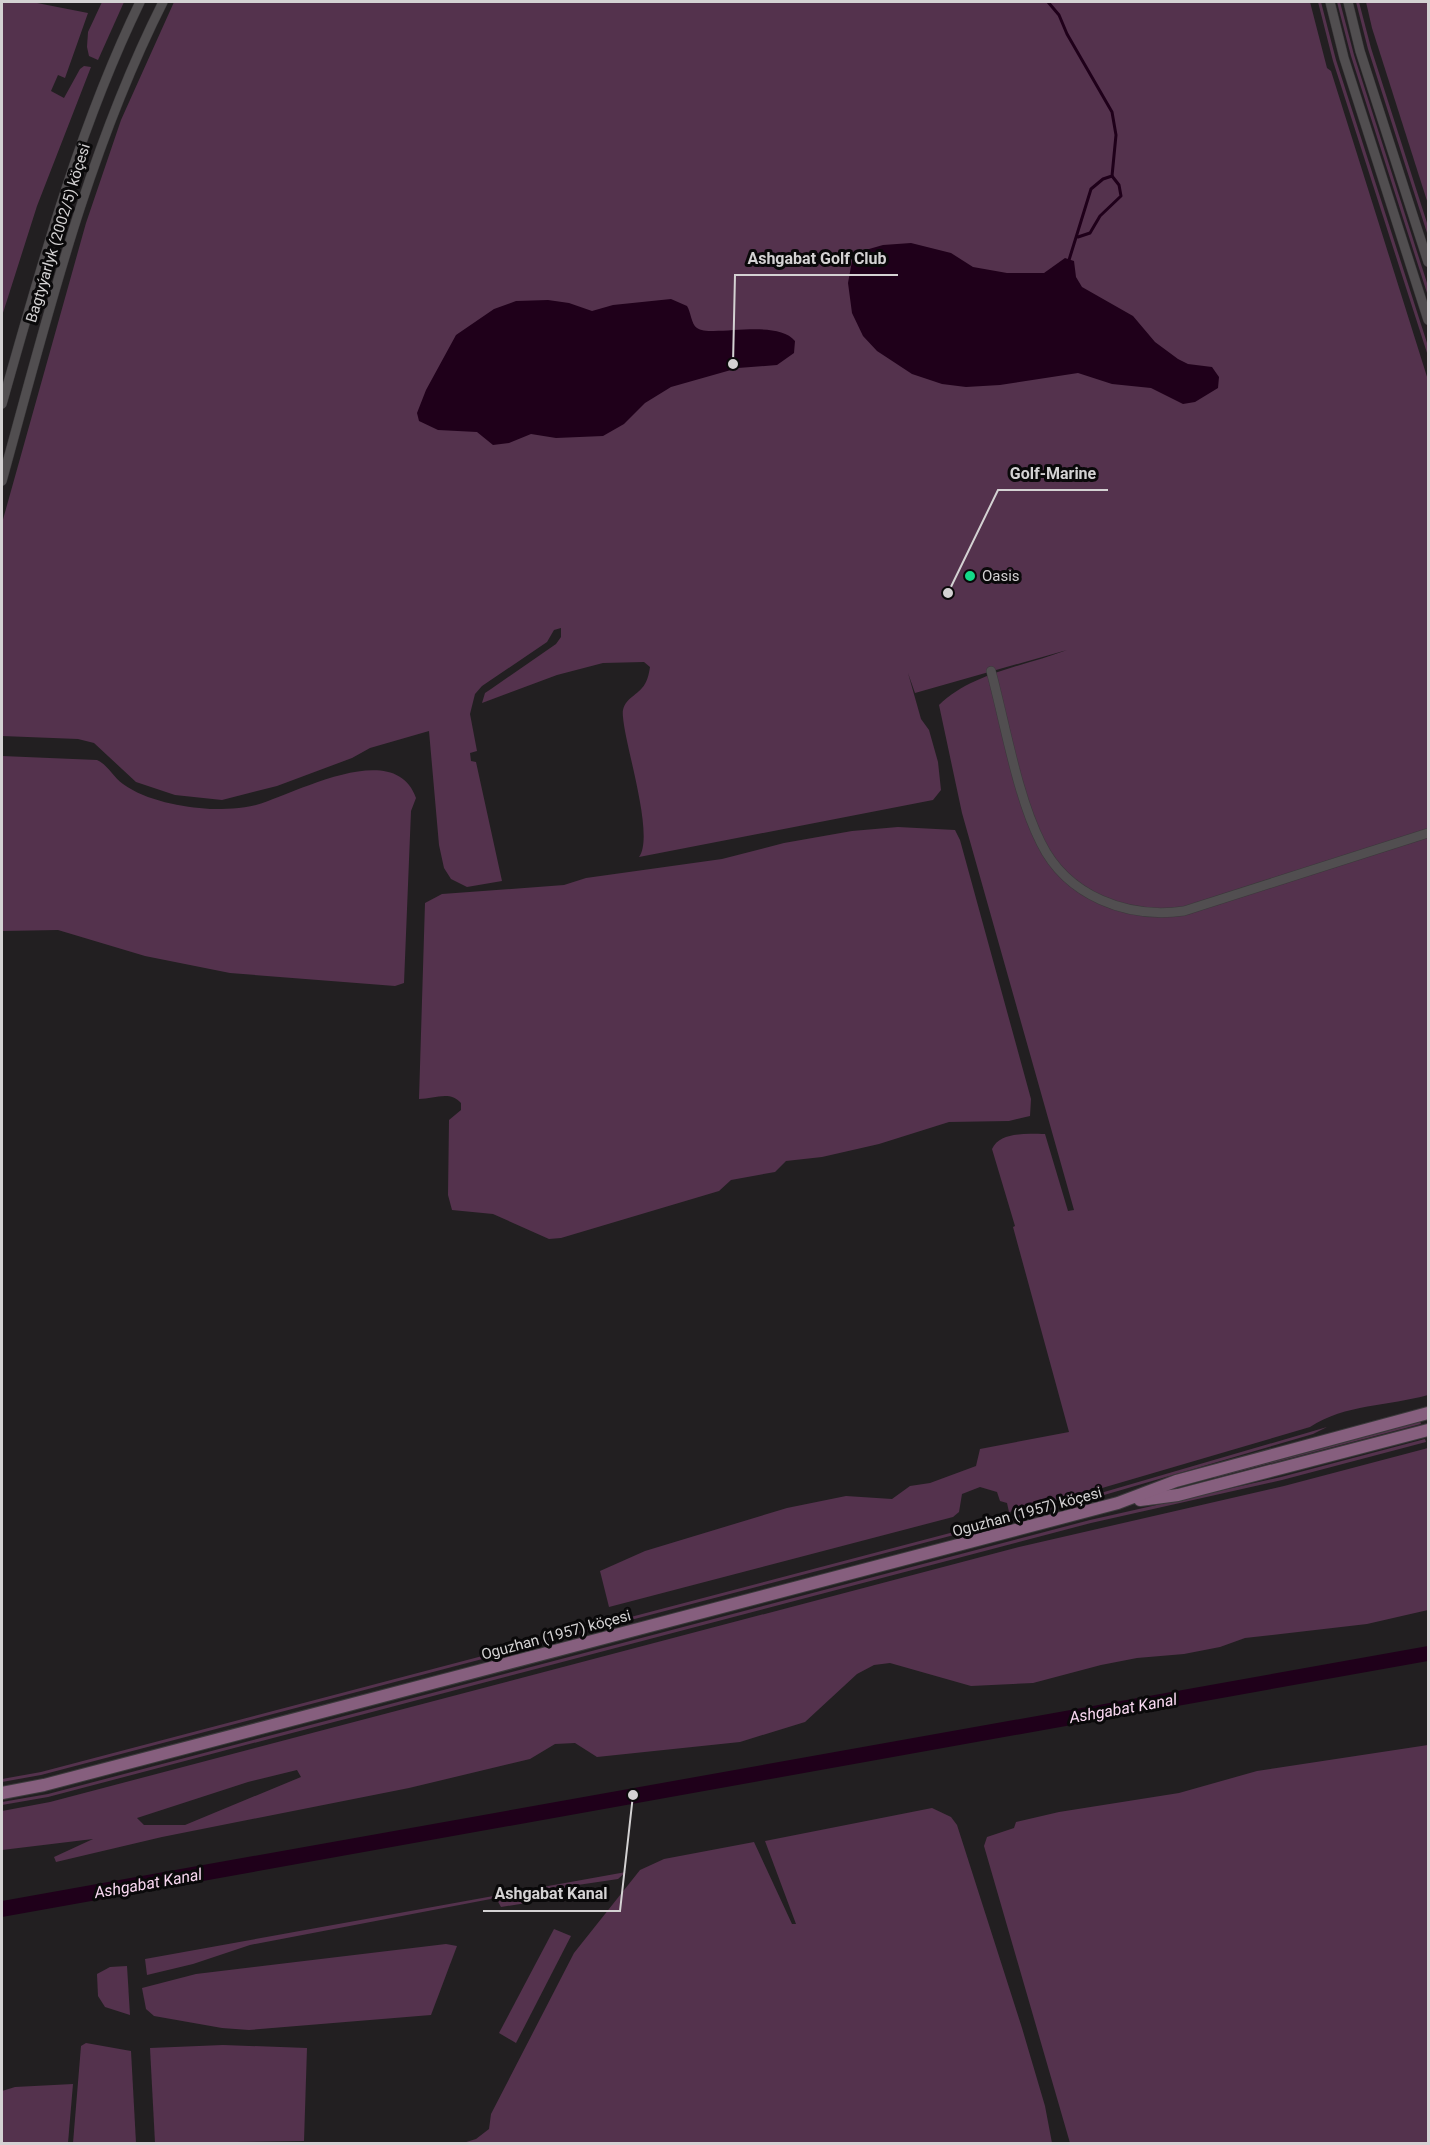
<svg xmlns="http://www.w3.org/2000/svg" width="1430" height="2145" font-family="Roboto,sans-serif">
<rect width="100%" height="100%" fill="#221f21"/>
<g fill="#54324d" fill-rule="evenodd">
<path d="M 2,2 L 32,2 L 88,13 L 65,78 L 58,75 L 51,91 L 64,98 L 80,69 L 84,66 L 91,67 L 37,206 L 2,316 Z"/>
<path d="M 102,2 L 124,2 L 98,60 L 89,56 L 87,47 L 88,32 Z"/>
<path d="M 174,2 L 1310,2 L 1327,68 L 1331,71 L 1428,380 L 1428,1395 C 1389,1406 1345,1404 1310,1427 L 1085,1493 L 1009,1512 L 1007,1503 L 1000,1501 L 997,1492 L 980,1487 L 962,1494 L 959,1512 L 953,1517 L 609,1607 L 600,1571 L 645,1551 L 787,1508 L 846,1496 L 892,1499 L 910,1486 L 930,1483 L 976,1466 L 980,1449 L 1069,1432 L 1013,1227 L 1015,1226 L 992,1149 C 1000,1131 1028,1134 1045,1134 L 1068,1211 L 1074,1210 L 962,813 L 939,705 C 972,673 1025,666 1067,650 L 915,693 L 908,673 L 921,719 L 929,730 L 938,762 L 941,790 L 933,800 L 639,857 C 655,836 625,746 623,717 C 621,701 633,698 642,688 C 647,683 649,674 650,667 L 644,662 L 603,663 L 557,675 L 482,703 L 485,693 L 491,689 L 556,644 L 561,637 L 561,628 L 554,630 L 547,642 L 482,686 L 475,694 L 470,714 L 477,751 L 470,753 L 471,761 L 476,762 L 502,881 L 467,887 L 451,879 L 444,868 L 439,845 L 429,731 L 370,748 L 352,758 L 277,786 L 222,800 L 175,795 L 136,782 L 94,743 L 78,739 L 2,736 L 2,523 L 86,223 L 121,120 Z"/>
<path d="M 1318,2 L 1321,2 L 1336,60 L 1428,346 L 1428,356 L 1333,61 Z"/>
<path d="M 1337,2 L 1340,2 L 1354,55 L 1428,286 L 1428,296 L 1351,56 Z"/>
<path d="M 1356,2 L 1359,2 L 1371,48 L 1428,226 L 1428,236 L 1368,49 Z"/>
<path d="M 1366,2 L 1428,2 L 1428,204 L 1372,28 Z"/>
<path d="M 2,756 L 97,760 C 108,765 113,777 123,784 C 146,801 183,807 210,809 C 225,809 241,809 256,805 C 295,794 395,737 416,798 L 411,811 L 404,983 L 395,986 L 230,973 L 145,956 L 58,930 L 2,931 Z"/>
<path d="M 898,827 L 955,830 L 960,840 L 1031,1099 L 1030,1116 L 1009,1121 L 949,1122 L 879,1144 L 822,1157 L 786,1161 L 775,1172 L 731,1180 L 719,1191 L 561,1238 L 549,1239 L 493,1214 L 452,1210 L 448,1195 L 449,1120 L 461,1110 L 461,1103 C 450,1090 434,1099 419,1099 L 425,903 L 442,894 L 564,885 L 586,878 L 722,859 L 784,843 L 852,831 Z"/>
<path d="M 1420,1421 L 1421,1424 L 1214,1478 L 1213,1477 Z"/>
<path d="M 1327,1427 L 1313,1434 L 1087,1500 L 41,1775 L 2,1782 L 2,1779 L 41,1772 L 1087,1497 Z"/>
<path d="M 1425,1439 L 1426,1442 L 1282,1480 L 1091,1523 L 48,1797 L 2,1805 L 2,1802 L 48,1794 L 1090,1520 L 1281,1477 Z"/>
<path d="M 1428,1448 L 1428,1610 L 1367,1624 L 1245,1638 L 1220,1647 L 1184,1654 L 1137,1658 L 1101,1665 L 1033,1683 L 971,1686 L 890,1663 L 874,1665 L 857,1674 L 805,1722 L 740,1742 L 597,1757 L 575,1743 L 555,1744 L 530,1759 L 409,1788 L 162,1837 L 56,1862 L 54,1857 L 93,1839 L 2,1850 L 2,1811 L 50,1802 L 1019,1547 L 1284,1486 ZM 297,1770 L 301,1777 L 185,1825 L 144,1825 L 137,1818 L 248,1782 Z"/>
<path d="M 1428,1745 L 1428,2143 L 1070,2143 L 984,1846 L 987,1837 L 1014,1828 L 1016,1822 L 1059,1812 L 1179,1793 L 1257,1771 Z"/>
<path d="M 932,1808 L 951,1817 L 957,1825 L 1022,2028 L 1045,2106 L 1052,2143 L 463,2143 L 476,2139 L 489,2129 L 491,2114 L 574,1953 L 640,1870 L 664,1859 L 754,1842 L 792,1924 L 796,1924 L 765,1841 Z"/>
<path d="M 626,1872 L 618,1879 L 571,1886 L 551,1899 L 501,1907 L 496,1898 L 250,1945 L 193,1964 L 147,1975 L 145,1959 Z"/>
<path d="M 554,1929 L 571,1936 L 516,2043 L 499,2033 Z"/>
<path d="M 446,1944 L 457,1946 L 431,2015 L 249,2030 L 222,2028 L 154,2016 L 146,2009 L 142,1988 L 196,1974 Z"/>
<path d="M 127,1966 L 130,2015 L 105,2007 L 98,1996 L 97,1974 L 110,1967 Z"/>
<path d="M 86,2043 L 131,2051 L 136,2143 L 73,2143 L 81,2046 Z"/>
<path d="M 223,2045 L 307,2048 L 304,2141 L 155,2143 L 150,2048 Z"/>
<path d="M 73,2084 L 68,2143 L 2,2143 L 2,2091 L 15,2087 Z"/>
</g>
<g fill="#1f001a">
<path d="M 911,243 L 951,253 L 973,267 L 1007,273 L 1044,273 L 1065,258 L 1074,261 L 1076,277 L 1082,287 L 1133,316 L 1155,342 L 1178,359 L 1188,364 L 1212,367 L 1219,377 L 1218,388 L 1195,402 L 1183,404 L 1151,388 L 1112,384 L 1078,373 L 1000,385 L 966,387 L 942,384 L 912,374 L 877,351 L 863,336 L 852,313 L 848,283 L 852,261 L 862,251 L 883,245 Z"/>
<path d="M 671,299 L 687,306 C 691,312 691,324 697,328 C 711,338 776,318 795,341 L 794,353 L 777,365 L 738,368 L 671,387 L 645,403 L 624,424 L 603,436 L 556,438 L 531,434 L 509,443 L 493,445 L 477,432 L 438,430 L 419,421 L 417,413 L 426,390 L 456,335 L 494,309 L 516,301 L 548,300 L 569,303 L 592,311 L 613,305 Z"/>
<path d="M 1428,1646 L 1428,1661 L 2,1917 L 2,1901 Z"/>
</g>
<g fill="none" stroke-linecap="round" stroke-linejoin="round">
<g stroke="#1f001a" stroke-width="3">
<path d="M 1048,2 L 1059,15 L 1067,34 L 1112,112 L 1116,135 L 1112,176 L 1103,179 L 1091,189 L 1069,260"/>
<path d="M 1078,237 L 1090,233 L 1100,216 L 1121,196 L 1119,185 L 1112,176"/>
</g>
<g stroke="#3b393b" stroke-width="10">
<g id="minor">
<path d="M 1330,2 L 1344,58 L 1428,320"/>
<path d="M 1348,2 L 1360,51 L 1428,262"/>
<path d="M 2,404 C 41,267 78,130 140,2"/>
<path d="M 2,481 C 47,318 87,153 163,2"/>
<path d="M 991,671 C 1005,723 1017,796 1041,843 C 1067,896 1127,919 1184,911 L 1428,833"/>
</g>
</g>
<g stroke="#3b393b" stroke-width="14">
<g id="major">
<path d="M 1140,1500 L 1178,1495 L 1428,1430"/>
<path d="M 2,1793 L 44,1785 L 1118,1503 L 1176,1481 L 1428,1413"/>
</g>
</g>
<use href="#minor" stroke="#514e50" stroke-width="9"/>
<use href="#major" stroke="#865f7e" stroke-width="12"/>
</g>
<circle fill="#14d989" stroke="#0a090a" stroke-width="2" cx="970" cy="576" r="6"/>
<g text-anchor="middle" stroke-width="6" stroke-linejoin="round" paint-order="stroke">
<g font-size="15" fill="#d4d2d3" stroke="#0a090a">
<text transform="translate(58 233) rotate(-73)" y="5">Bagtyýarlyk (2002/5) köçesi</text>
<text transform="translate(1027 1512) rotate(-15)" y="5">Oguzhan (1957) köçesi</text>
<text transform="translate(556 1635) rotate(-15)" y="5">Oguzhan (1957) köçesi</text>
</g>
<g font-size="15" fill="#d4d2d3" stroke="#0a090a" text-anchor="start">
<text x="982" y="581">Oasis</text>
</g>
<g font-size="16" font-style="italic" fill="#f9d8f1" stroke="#0a090a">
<text transform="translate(1123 1708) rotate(-10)" y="6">Ashgabat Kanal</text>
<text transform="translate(148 1883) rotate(-10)" y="6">Ashgabat Kanal</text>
</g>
</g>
<path fill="none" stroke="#d4d2d3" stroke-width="2" d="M733 364L735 275H898M948 593L998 490H1108M633 1795L620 1911H483"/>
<g fill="#d4d2d3" stroke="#0a090a" stroke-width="2">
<circle cx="733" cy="364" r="6"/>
<circle cx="948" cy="593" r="6"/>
<circle cx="633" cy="1795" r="6"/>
</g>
<g font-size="16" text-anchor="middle" font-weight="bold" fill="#d4d2d3" stroke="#0a090a" stroke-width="6" stroke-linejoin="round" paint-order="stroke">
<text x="817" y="264">Ashgabat Golf Club</text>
<text x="1053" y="479">Golf-Marine</text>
<text x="551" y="1899">Ashgabat Kanal</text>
</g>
<rect width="1430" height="2145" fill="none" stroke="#d4d2d3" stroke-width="6"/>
</svg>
